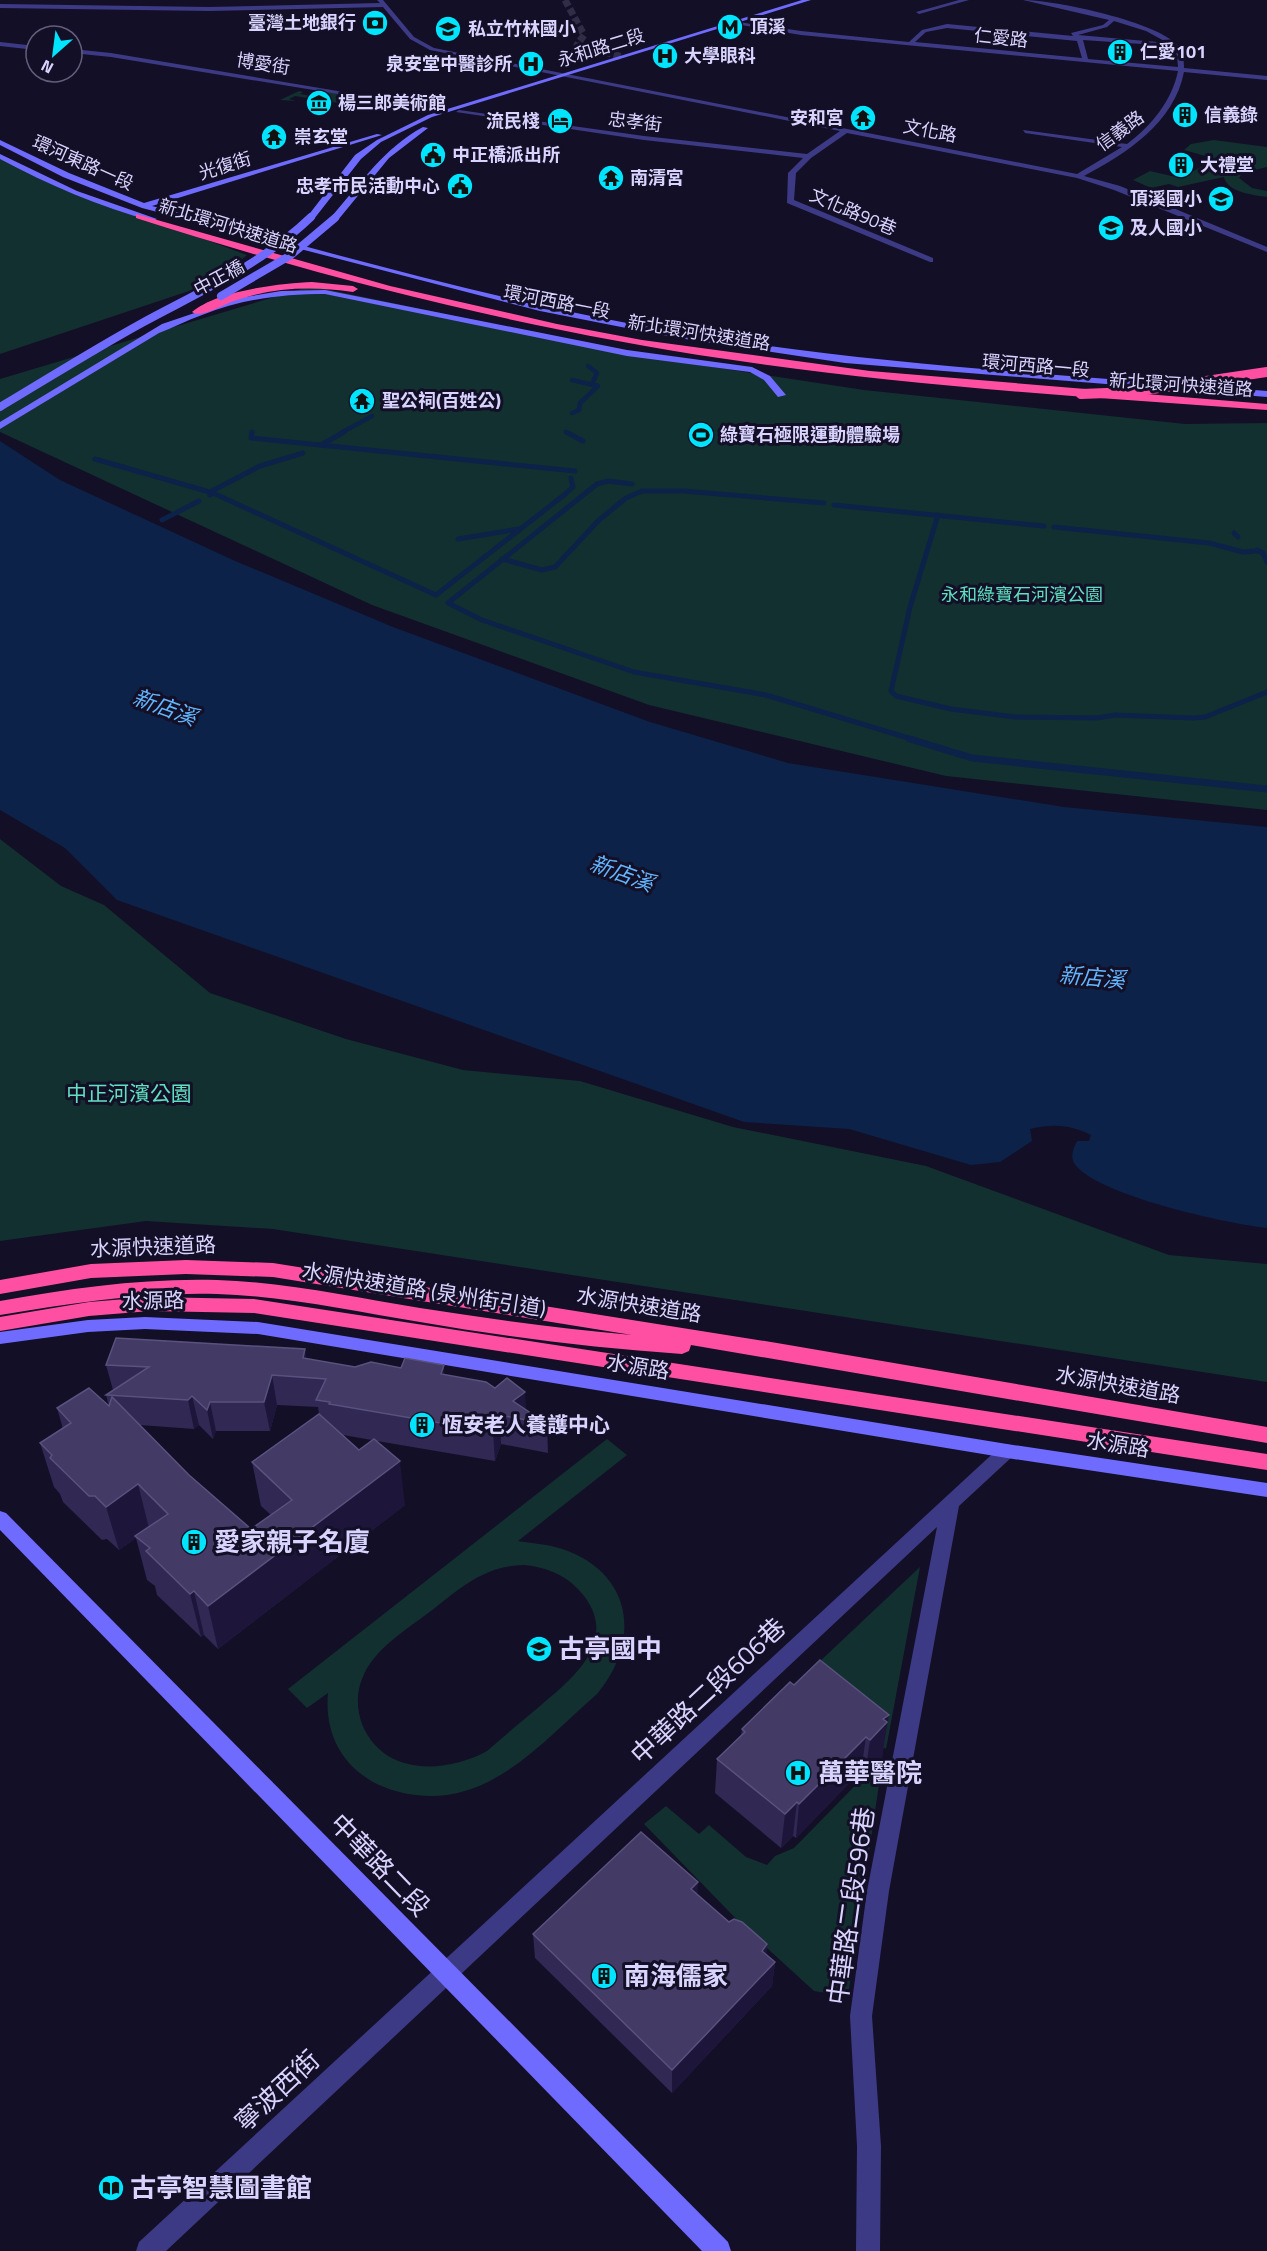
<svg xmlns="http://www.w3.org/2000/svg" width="1267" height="2251" font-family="'Titillium Web','Noto Sans TC',sans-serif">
<rect width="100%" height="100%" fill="#130f26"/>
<g fill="#12302f" fill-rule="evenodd">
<path d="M 299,91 L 303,92 L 300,94 L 312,96 L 323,91 L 372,99 L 366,101 L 353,100 L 345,104 L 295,96 L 289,99 L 296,101 L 280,100 Z"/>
<path d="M 1214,140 L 1267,147 L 1267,167 L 1242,173 L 1239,178 L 1252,188 L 1267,191 L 1267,197 C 1253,195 1227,192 1224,177 L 1178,187 L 1169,184 L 1151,188 L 1133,180 L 1150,171 L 1180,178 L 1216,159 L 1184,150 L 1191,144 Z"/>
<path d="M 0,155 L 43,179 L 247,255 L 235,265 L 189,291 L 0,354 Z"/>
<path d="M 311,286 L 666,360 L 864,390 L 1185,424 L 1267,423 L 1267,810 L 946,776 L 649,705 L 372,605 L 0,432 L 0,379 Z"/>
<path d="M 0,839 L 61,886 L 104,905 L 210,993 L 346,1039 L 463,1070 L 580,1081 L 733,1127 L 926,1166 L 1169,1255 L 1267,1264 L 1267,1382 L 273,1229 L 146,1221 L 0,1241 Z"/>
<path d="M 607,1439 L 627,1455 L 518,1541 C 535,1544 551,1544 568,1551 C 634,1577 640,1643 597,1694 C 545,1739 492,1805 416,1795 C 397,1793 376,1786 361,1774 C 335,1754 325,1724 328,1693 L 307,1708 L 288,1689 ZM 524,1565 C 547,1567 569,1576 584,1596 C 619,1642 572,1679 540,1706 C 522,1721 504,1736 487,1751 C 445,1774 383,1776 362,1724 C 357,1710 356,1693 362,1679 C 374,1647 410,1628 436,1607 C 464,1585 486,1566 524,1565 Z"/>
<path d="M 920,1567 L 886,1749 L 800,1680 Z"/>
<path d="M 883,1757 L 849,1989 L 832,1994 L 814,1991 L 744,1927 L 644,1824 L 666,1806 L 699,1834 L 709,1825 L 746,1857 L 767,1865 L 775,1856 L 794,1848 Z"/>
</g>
<path fill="#0c2248" d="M 0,441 L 60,480 L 233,560 L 393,627 L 650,722 L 788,763 L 1064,807 L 1267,827 L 1267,1228 C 1229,1224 1094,1195 1074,1163 C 1070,1156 1074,1147 1077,1141 L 1089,1141 L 1091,1135 C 1069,1124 1053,1124 1030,1129 L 1032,1141 L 1000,1162 L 971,1165 L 849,1129 L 744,1122 L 117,900 L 65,848 L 0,810 Z"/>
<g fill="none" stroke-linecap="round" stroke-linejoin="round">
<g stroke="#0c2248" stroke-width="4.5">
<path d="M 588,366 L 597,373 L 592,384"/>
<path d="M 572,380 L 598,386 L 580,403 L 579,410 L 572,413"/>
<path d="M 386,407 L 398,398"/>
<path d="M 341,433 L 372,416"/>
</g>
<g stroke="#0c2248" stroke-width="5">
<path d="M 252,432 L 251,438 L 575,471"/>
<path d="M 566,432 L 583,441"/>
<path d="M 321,445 L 344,432"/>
<path d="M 95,459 L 213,493 L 210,495"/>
<path d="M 632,484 L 608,481 L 597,484 L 448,603 L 482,620 L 634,672 L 766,695 L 915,740"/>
<path d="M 210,492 L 260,466 L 303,453"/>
<path d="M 213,493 L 436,595 L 564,495 L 573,487 L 571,478"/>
<path d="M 834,505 L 1044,526"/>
<path d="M 938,515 L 910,607 L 891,691 L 896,696 L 951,709 L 1015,717 L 1097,718 L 1115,715 L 1193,718 L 1205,717 L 1267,692"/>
<path d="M 162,520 L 199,501"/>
<path d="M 1054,527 L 1209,543 L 1243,552 L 1257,551"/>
<path d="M 1234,533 L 1238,537"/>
<path d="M 458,539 L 519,529"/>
<path d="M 1257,550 L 1263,553 L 1267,562"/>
<path d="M 502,559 L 542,570 L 555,567 L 599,520 L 626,498 L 642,491 L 684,491 L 824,503"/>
</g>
<path stroke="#0c2248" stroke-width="7" d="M 910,739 L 972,758 L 1267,789"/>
<path stroke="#312d47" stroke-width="7" stroke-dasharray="7 3" stroke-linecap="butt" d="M 565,0 L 584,35 L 577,45 L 623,57"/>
<g fill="#3d3a85" fill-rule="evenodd">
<path d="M 377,0 L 383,0 L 414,37 L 434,48 L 1077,174 L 1122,147 L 1025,133 L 1023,130 L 1127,144 C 1151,126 1172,101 1178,71 L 801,35 L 729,23 L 732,21 L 801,31 L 909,42 L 922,30 L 947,24 L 1073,36 L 1071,33 L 1103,25 L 1109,20 L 1023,0 C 1055,0 1159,22 1178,46 C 1183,52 1184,60 1184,68 L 1267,76 L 1267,80 L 1184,72 C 1174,123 1127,153 1084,176 L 1120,186 L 1267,247 L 1267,252 L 1114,190 L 1077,178 L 847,133 L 811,158 L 796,173 L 794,200 L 933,258 L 933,262 L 930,262 L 787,203 L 788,173 L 803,158 L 644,140 L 456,112 L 459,110 L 644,136 L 807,154 L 840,131 L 430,50 L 410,39 L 383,7 L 209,11 L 0,8 L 0,4 L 209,7 L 380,3 ZM 1114,21 L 1146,31 L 1168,43 L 1078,35 L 1107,27 ZM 947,28 L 1077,41 L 1082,58 L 915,42 L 926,32 ZM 1083,40 L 1171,46 L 1177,55 L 1178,67 L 1088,59 Z"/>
<path d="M 959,0 L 969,0 L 919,14 L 916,12 Z"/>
<path d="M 0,42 L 36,46 L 36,50 L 0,46 Z"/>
<path d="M 72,49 L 111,53 L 451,110 L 448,112 L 111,57 L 72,53 Z"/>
<path d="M 1007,1444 L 1013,1446 L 1016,1451 L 1013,1456 L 959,1506 L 889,1891 L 872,2016 L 881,2146 L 880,2251 L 856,2251 L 857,2146 L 850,2016 L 867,1891 L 937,1527 L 166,2251 L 136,2251 L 139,2242 L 1001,1446 Z"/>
</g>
<g fill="#6f6bff" fill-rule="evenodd">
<path d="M 802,0 L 811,0 L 432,117 L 381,142 L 361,159 L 314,219 L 307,217 L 355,155 L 377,140 L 428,115 Z"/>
<path d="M 423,127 L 428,128 L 389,158 L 338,220 L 332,220 L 332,216 C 361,183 384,148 423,127 Z"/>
<path d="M 377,134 L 382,135 L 152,206 C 324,250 496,302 672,331 C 869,365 1068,375 1267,391 L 1267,397 L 845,363 L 672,337 L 540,311 L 142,208 L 63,177 L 0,145 L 0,140 L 2,141 L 69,173 L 144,203 Z"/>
<path d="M 0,154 L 77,191 L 157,219 L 153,221 C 99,207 49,185 0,159 Z"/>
<path d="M 325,290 L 627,350 L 752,367 L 770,376 L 786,395 L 778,397 L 764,380 L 750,372 L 627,356 L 325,294 C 282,294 242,299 202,315 C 187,320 173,328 159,333 L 0,429 L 0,422 L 162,324 L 239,298 L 281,291 Z"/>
<path d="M 145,1317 L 258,1322 L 1007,1444 L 1267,1483 L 1267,1497 L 1007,1458 L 258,1334 L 145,1329 L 88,1332 L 0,1344 L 0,1332 L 88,1320 Z"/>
<path d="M 0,1511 L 6,1513 L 728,2242 L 731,2251 L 702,2251 L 0,1530 Z"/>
</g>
<g fill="#ff4fa3" fill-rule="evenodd">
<path d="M 136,214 L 390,286 L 557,324 L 642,340 L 870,371 L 1267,404 L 1267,410 C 1086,397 905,386 726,359 C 525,329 329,280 136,218 Z"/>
<path d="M 312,282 L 353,286 L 358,289 L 353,292 C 313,286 273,287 234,301 C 224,304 201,319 192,312 C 216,291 281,283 312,282 Z"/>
<path d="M 186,1260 L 273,1263 L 777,1343 L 1267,1427 L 1267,1443 L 691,1345 L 689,1351 L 682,1354 C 594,1348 507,1337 420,1322 C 353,1311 286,1296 217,1294 C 144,1292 72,1303 0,1315 L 0,1301 C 72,1288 144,1278 217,1280 C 286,1282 353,1297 420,1308 C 490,1319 561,1329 632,1335 L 273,1277 L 186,1274 L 91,1278 L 0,1294 L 0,1280 L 91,1264 Z"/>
<path d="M 150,1297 L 254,1299 L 1267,1454 L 1267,1470 L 254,1313 L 150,1311 L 89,1316 L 0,1331 L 0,1317 L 89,1302 Z"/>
</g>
<g stroke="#6f6bff" stroke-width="8">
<path d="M 221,296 L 291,255 L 335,218"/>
<path d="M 0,407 C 47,379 93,350 142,323 C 201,291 261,265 311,217"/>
</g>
<path stroke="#ff4fa3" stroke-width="10" d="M 1081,394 L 1132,392 L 1267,372"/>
</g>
<g fill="#312854" fill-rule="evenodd">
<path d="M 307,1359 L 355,1367 L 445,1375 L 526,1410 L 547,1424 L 548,1453 L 501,1444 L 495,1461 L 377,1441 L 405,1505 L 218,1649 L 204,1635 L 201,1637 L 157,1595 L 155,1586 L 147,1580 L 136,1538 L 119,1550 L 107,1539 L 102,1540 L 63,1502 L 60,1494 L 54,1487 L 40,1443 L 63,1429 L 57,1408 L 109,1406 L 106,1395 L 113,1390 L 106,1365 ZM 277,1405 L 318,1407 L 319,1414 L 252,1462 L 261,1506 L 271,1515 L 251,1529 L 189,1475 L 140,1425 L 194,1429 L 199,1425 L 213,1439 L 216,1431 L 270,1431 ZM 343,1435 L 372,1440 L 359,1450 Z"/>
<path d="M 794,1685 L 889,1715 L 882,1757 L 865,1774 L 861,1771 L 796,1838 L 793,1836 L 781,1848 L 715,1793 L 717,1759 L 741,1735 L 742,1729 Z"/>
<path d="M 697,1894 L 729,1922 L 767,1944 L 766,1955 L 775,1962 L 772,1986 L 672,2093 L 535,1958 L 533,1934 Z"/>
</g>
<g fill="#1d163a">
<path d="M 305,1349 L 310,1378 L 303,1358 Z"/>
<path d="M 444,1365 L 446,1394 L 441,1374 Z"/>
<path d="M 272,1375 L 277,1405 L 270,1431 L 264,1402 Z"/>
<path d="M 525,1392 L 527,1420 L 513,1401 Z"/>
<path d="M 192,1396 L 199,1425 L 194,1429 L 188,1400 Z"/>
<path d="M 210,1402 L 216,1431 L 213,1439 L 207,1410 Z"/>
<path d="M 500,1415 L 501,1444 L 495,1461 L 493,1432 Z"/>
<path d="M 400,1461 L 405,1505 L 218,1649 L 208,1606 Z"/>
<path d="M 138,1484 L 149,1528 L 135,1536 L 136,1538 L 119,1550 L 106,1507 Z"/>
<path d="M 194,1591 L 204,1635 L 201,1637 L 190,1594 Z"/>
<path d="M 889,1715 L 882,1757 L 865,1774 L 870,1740 L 883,1719 Z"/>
<path d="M 866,1737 L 861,1771 L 796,1838 L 799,1804 Z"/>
<path d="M 797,1802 L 793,1836 L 781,1848 L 785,1814 Z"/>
<path d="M 698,1882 L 697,1907 L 691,1889 Z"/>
<path d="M 767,1944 L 765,1968 L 762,1951 Z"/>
<path d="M 775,1962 L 772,1986 L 672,2093 L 672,2070 Z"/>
</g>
<g fill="#433a66" stroke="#5a527e" stroke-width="1.5">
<path d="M 116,1338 L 305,1349 L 303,1358 L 355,1367 L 371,1362 L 401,1368 L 405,1358 L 444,1365 L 441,1374 L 486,1382 L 495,1388 L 507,1378 L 525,1392 L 513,1401 L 547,1424 L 500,1415 L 493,1432 L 329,1404 L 330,1402 L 316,1400 L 326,1379 L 272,1375 L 264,1402 L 210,1402 L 207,1410 L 192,1396 L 188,1400 L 106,1395 L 149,1367 L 106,1365 Z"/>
<path d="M 89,1388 L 109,1406 L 112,1397 L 189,1475 L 251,1529 L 292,1500 L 252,1462 L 319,1414 L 359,1450 L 374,1439 L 400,1461 L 208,1606 L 194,1591 L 190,1594 L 146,1551 L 150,1548 L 135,1536 L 168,1514 L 138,1484 L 106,1507 L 95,1496 L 89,1496 L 50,1458 L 52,1455 L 40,1443 L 71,1423 L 57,1408 Z"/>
<path d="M 820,1660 L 889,1715 L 883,1719 L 887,1722 L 870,1740 L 866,1737 L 799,1804 L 797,1802 L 785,1814 L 717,1759 L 745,1732 L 742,1729 L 790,1682 L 794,1685 Z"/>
<path d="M 641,1832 L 698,1882 L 691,1889 L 729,1922 L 734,1919 L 742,1922 L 767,1944 L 762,1951 L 775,1962 L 672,2070 L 533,1934 Z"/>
</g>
<defs>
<g id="bank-disc" transform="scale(1.35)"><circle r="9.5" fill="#00e5ff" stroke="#130f26"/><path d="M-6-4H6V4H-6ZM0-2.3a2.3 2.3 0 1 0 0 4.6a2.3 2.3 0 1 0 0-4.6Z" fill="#111"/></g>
<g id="metro-disc" transform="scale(1.35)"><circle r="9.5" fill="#00e5ff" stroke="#130f26"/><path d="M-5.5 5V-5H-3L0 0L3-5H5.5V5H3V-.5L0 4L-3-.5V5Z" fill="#111"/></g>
<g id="school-disc" transform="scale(1.35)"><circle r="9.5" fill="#00e5ff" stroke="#130f26"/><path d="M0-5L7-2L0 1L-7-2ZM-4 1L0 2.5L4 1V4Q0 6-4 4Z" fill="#111"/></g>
<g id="building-disc" transform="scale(1.35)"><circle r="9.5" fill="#00e5ff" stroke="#130f26"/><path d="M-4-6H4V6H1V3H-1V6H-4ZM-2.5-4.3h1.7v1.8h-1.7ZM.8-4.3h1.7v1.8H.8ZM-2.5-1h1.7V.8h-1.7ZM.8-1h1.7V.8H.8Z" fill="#111"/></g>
<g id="hospital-disc" transform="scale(1.35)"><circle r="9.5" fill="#00e5ff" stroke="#130f26"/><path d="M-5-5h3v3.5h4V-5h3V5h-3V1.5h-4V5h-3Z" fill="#111"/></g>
<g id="museum-disc" transform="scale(1.35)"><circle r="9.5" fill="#00e5ff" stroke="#130f26"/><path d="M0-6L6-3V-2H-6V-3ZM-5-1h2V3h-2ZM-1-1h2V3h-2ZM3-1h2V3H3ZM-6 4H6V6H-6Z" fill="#111"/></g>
<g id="temple-disc" transform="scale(1.35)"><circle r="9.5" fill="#00e5ff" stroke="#130f26"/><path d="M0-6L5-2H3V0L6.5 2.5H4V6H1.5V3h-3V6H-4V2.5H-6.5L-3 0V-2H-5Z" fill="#111"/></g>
<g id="hotel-disc" transform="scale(1.35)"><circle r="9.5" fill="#00e5ff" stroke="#130f26"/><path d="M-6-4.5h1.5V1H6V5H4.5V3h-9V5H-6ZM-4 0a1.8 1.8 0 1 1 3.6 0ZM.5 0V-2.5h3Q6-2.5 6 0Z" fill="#111"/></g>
<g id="civic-disc" transform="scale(1.35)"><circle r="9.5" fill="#00e5ff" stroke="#130f26"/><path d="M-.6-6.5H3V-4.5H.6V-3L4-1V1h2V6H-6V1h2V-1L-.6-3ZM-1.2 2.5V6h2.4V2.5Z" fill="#111"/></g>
<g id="stadium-disc" transform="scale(1.35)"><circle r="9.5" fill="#00e5ff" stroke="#130f26"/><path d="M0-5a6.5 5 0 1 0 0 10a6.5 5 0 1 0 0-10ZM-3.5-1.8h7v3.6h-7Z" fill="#111"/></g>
<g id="library-disc" transform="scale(1.35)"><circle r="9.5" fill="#00e5ff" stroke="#130f26"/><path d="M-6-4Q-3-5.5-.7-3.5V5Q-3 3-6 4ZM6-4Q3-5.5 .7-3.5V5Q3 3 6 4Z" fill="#111"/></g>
</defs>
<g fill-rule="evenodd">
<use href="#bank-disc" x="375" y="23"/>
<use href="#metro-disc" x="730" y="27"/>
<use href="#school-disc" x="448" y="29"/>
<use href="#building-disc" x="1120" y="52"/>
<use href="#hospital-disc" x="665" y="56"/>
<use href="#hospital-disc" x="531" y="64"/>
<use href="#museum-disc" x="319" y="103"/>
<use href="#building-disc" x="1185" y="115"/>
<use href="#temple-disc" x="863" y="118"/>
<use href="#hotel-disc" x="560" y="121"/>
<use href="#temple-disc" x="274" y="137"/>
<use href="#civic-disc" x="433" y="155"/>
<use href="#building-disc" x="1181" y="165"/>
<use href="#temple-disc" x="611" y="178"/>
<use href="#civic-disc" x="460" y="186"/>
<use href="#school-disc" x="1221" y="199"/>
<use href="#school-disc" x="1111" y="228"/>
<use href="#temple-disc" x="362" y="401"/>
<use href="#stadium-disc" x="701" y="435"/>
<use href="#building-disc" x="422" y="1425"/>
<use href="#building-disc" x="194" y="1542"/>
<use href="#school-disc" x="539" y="1649"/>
<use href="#hospital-disc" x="798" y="1773"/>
<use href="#building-disc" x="604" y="1976"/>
<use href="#library-disc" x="111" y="2188"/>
</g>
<g text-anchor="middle" stroke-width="6" stroke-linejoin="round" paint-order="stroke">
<g font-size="18" font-weight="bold" fill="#d9d4ff" stroke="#130f26" text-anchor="start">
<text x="356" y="29" text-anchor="end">臺灣土地銀行</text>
<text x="750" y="33">頂溪</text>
<text x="468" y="35">私立竹林國小</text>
<text x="1140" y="58">仁愛101</text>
<text x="684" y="62">大學眼科</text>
<text x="512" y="70" text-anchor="end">泉安堂中醫診所</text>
<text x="338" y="109">楊三郎美術館</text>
<text x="1204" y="121">信義錄</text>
<text x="844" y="124" text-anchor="end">安和宮</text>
<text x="540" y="127" text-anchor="end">流民棧</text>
<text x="294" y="143">崇玄堂</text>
<text x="452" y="161">中正橋派出所</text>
<text x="1200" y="171">大禮堂</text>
<text x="630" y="184">南清宮</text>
<text x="440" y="192" text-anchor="end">忠孝市民活動中心</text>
<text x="1202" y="205" text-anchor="end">頂溪國小</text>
<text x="1130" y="234">及人國小</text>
<text x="382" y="407">聖公祠(百姓公)</text>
<text x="720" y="441">綠寶石極限運動體驗場</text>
</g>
<g font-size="18" fill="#d9d4ff" stroke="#130f26">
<text transform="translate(1001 38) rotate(6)" y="6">仁愛路</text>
<text transform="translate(601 48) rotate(-17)" y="6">永和路二段</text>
<text transform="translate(263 64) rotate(9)" y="6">博愛街</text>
<text transform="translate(635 122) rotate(7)" y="6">忠孝街</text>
<text transform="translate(930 131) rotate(11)" y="6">文化路</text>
<text transform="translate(1120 131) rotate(-36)" y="6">信義路</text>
<text transform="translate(83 163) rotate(24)" y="6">環河東路一段</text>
<text transform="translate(225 166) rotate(-17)" y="6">光復街</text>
<text transform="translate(853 212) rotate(23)" y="6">文化路90巷</text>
<text transform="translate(228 226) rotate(17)" y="6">新北環河快速道路</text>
<text transform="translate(219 278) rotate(-28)" y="6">中正橋</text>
<text transform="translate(557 302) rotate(11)" y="6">環河西路一段</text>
<text transform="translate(699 333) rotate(9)" y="6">新北環河快速道路</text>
<text transform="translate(1036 366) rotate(5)" y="6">環河西路一段</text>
<text transform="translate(1181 385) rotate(4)" y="6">新北環河快速道路</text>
</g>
<g font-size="18" fill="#5fe0c0" stroke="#130f26">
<text x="1022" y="601">永和綠寶石河濱公園</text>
</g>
<g font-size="21" fill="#5fe0c0" stroke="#130f26">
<text x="129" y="1101">中正河濱公園</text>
</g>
<g font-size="21" fill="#d9d4ff" stroke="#130f26">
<text transform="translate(153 1247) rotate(-2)" y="7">水源快速道路</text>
<text transform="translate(424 1290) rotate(9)" y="7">水源快速道路 (泉州街引道)</text>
<text transform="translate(153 1301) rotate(-1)" y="7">水源路</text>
<text transform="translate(639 1305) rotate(9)" y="7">水源快速道路</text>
<text transform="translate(638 1367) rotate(9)" y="7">水源路</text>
<text transform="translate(1118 1385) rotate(10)" y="7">水源快速道路</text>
<text transform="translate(1118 1445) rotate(9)" y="7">水源路</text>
</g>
<g font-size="21" font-weight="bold" fill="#d9d4ff" stroke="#130f26" text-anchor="start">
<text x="442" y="1432">恆安老人養護中心</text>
</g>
<g font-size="22" font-style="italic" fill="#62b6ff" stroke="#130f26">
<text transform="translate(165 707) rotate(20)" y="8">新店溪</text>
<text transform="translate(622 873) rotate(20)" y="8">新店溪</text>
<text transform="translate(1092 977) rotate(5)" y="8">新店溪</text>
</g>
<g font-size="26" font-weight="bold" fill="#d9d4ff" stroke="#130f26" text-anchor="start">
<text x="214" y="1551">愛家親子名廈</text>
<text x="558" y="1658">古亭國中</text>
<text x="818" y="1782">萬華醫院</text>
<text x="624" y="1985">南海儒家</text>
<text x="130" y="2197">古亭智慧圖書館</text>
</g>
<g font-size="26" fill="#d9d4ff" stroke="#130f26">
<text transform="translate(708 1691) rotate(-43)" y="9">中華路二段606巷</text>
<text transform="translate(380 1865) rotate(46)" y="9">中華路二段</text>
<text transform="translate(851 1906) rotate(-82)" y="9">中華路二段596巷</text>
<text transform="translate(277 2091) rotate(-43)" y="9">寧波西街</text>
</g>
</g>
<g transform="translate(54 54) rotate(208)"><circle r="28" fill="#130f26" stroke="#625e7d" stroke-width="1.5"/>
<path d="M0-4.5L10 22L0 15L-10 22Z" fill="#00e5ff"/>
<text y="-9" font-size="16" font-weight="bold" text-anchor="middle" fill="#d9d4ff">N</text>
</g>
</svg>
